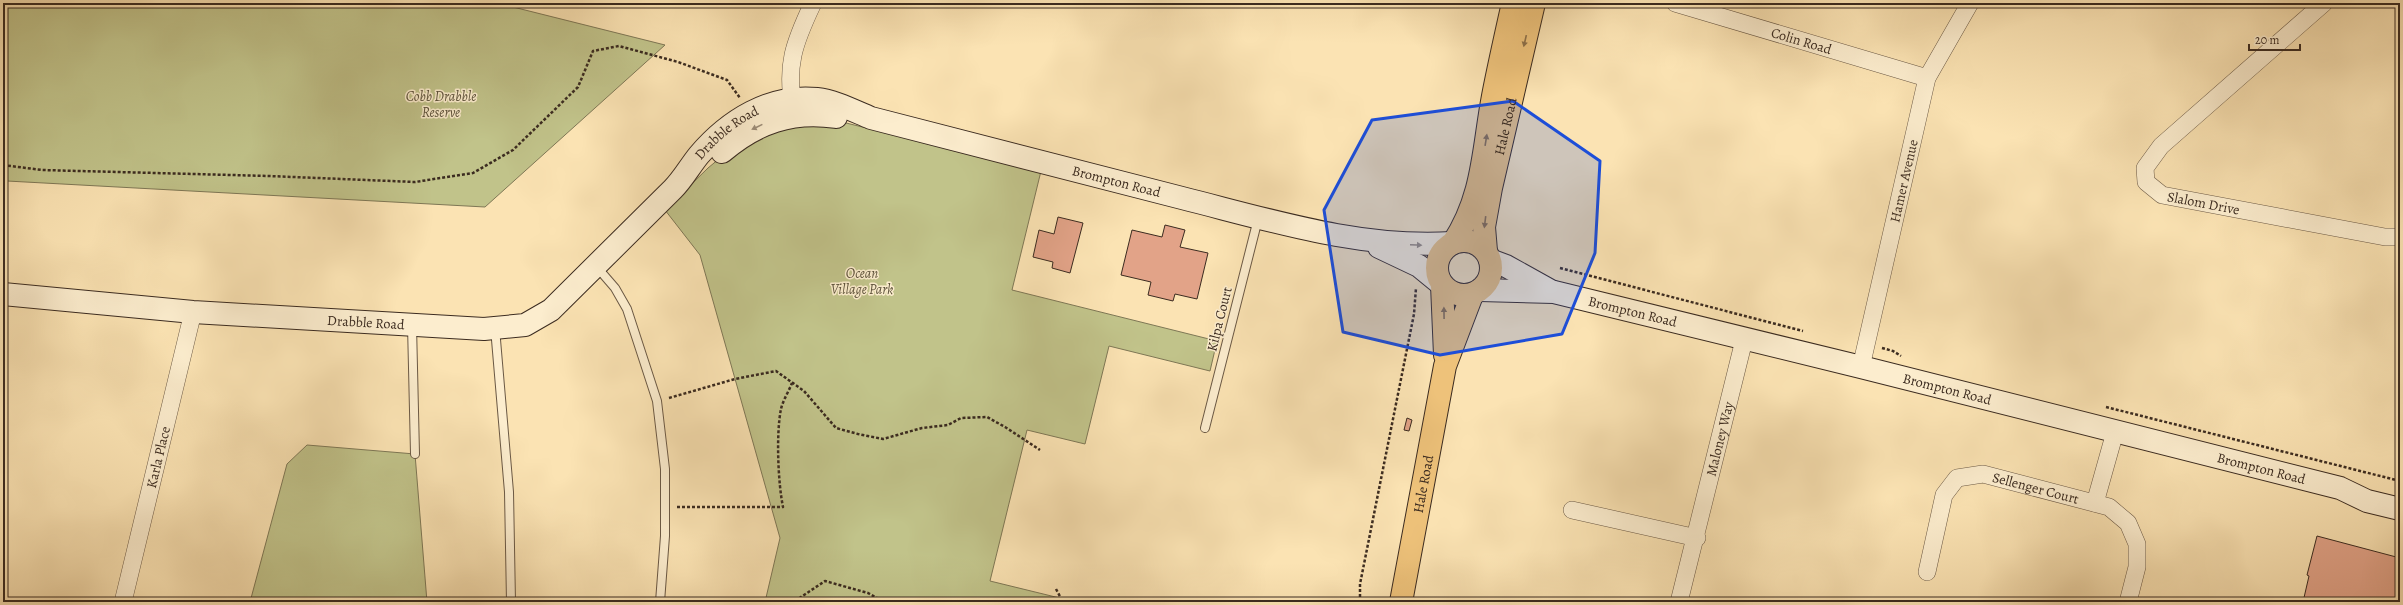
<svg xmlns="http://www.w3.org/2000/svg" width="2403" height="605" font-family="Alegreya,serif">
<rect width="100%" height="100%" fill="#fbe3b3"/>
<filter id="stains"><feTurbulence type="fractalNoise" baseFrequency=".005" numOctaves="4"/><feColorMatrix values="0 0 0 0 .2 0 0 0 0 .09 0 0 0 0 .02 0 0 0 .5 -.17"/></filter>
<radialGradient id="worn" r=".72"><stop offset=".6" stop-color="#630" stop-opacity="0"/><stop offset="1" stop-color="#630" stop-opacity=".3"/></radialGradient>
<g fill="#c1c38a" stroke="#7e7755">
<path d="M 3,3 L 497,3 L 665,45 L 485,207 L 7,181 L 3,180 Z"/>
<path d="M 838,121 L 1041,171 L 1012,290 L 1217,341 L 1210,371 L 1109,346 L 1085,444 L 1027,430 L 990,581 L 1076,602 L 765,602 L 780,538 L 700,255 L 665,210 L 708,168 L 732,148 L 757,133 Z"/>
<path d="M 307,445 L 415,454 L 427,602 L 250,602 L 287,464 Z"/>
</g>
<g fill="#e2a388" stroke="#3b2b20">
<path d="M 1058,217 L 1083,223 L 1070,273 L 1052,268 L 1053,262 L 1033,257 L 1039,230 L 1054,234 Z"/>
<path d="M 1165,225 L 1185,230 L 1180,247 L 1208,253 L 1197,299 L 1175,294 L 1173,301 L 1148,295 L 1151,282 L 1121,275 L 1132,230 L 1162,237 Z"/>
<path d="M 1407,418 L 1412,420 L 1409,431 L 1404,430 Z"/>
<path d="M 2317,536 L 2400,558 L 2400,602 L 2303,602 L 2309,576 L 2307,575 Z"/>
</g>
<g fill="none" stroke-linecap="round" stroke-linejoin="round">
<g stroke="#6b5945" stroke-width="10">
<g id="lane">
<path d="M 596,266 L 615,288 L 627,309 L 657,401 L 665,469 L 665,536 L 660,602"/>
<path d="M 412,325 L 415,454"/>
<path d="M 495,328 L 509,492 L 511,602"/>
<path d="M 1205,428 L 1258,219"/>
</g>
</g>
<g stroke="#6b5945" stroke-width="18">
<g id="street">
<path id="s1" d="M 1675,3 L 1927,78"/>
<path id="s2" d="M 2324,3 L 2161,146 L 2145,168 L 2146,182 L 2162,195 L 2385,237 L 2400,237"/>
<path d="M 794,111 C 785,66 794,43 813,3"/>
<path id="s3" d="M 1861,367 L 1927,78 L 1970,3"/>
<path d="M 2095,503 L 2115,432"/>
<path d="M 1572,510 L 1697,538"/>
<path id="s4" d="M 1927,572 L 1944,495 L 1957,478 L 1983,474 L 2109,507 L 2128,523 L 2137,544 L 2137,567 L 2128,602"/>
<path id="s5" d="M 123,602 L 193,312"/>
<path id="s6" d="M 1679,602 L 1744,340"/>
</g>
</g>
<g stroke="#3b2b20" stroke-width="24">
<g id="secondary">
<path d="M 722,152 C 756,123 792,110 836,117"/>
<path d="M 1379,247 L 1419,266 L 1441,284"/>
<path d="M 1490,260 L 1506,266 L 1551,291"/>
<path id="s7" d="M 1480,290 L 1554,292 L 1861,367 L 2340,488 L 2367,501 L 2400,509"/>
<path id="s8" d="M 3,294 L 193,312 L 484,329 L 525,325 L 551,310 C 591,270 632,230 673,189 C 683,179 690,166 699,155 C 728,121 770,94 817,99 C 835,101 854,111 871,118 C 974,145 1078,171 1182,198 C 1270,220 1360,249 1452,243"/>
</g>
</g>
<g stroke="#3b2b20" stroke-width="24">
<g id="primary">
<circle cx="1464" cy="268" r="27"/>
<path d="M 1453,243 C 1484,196 1483,149 1493,96 C 1499,65 1506,34 1513,3"/>
<path id="s9" d="M 1486,251 L 1484,227 L 1491,188 L 1534,3"/>
<path d="M 1442,285 L 1445,355"/>
<path id="s10" d="M 1401,602 L 1445,366 L 1472,295"/>
</g>
</g>
<g stroke="#3b2b20" stroke-width="2.5" stroke-dasharray="3 2" stroke-linecap="butt">
<path d="M 3,165 L 42,170 L 269,176 L 415,182 L 473,173 L 513,150 L 578,87 L 593,51 L 619,46 L 678,62 L 727,80 L 740,98"/>
<path d="M 1560,268 L 1803,331"/>
<path d="M 1882,348 L 1893,351 L 1901,356"/>
<path d="M 669,398 L 735,379 L 776,371 L 804,391 L 836,428 L 858,434 L 883,439 L 922,428 L 948,425 L 961,418 L 987,417 L 1005,427 L 1040,450"/>
<path d="M 2106,407 L 2400,481"/>
<path d="M 677,507 L 783,507 C 778,483 776,433 781,409 C 783,400 789,391 792,383"/>
<path d="M 1056,589 L 1063,602"/>
<path d="M 796,602 L 798,599 L 825,581 L 868,593 L 884,602"/>
<path d="M 1360,602 L 1360,584 L 1414,314 L 1416,288"/>
</g>
<use href="#lane" stroke="#fcedce" stroke-width="8"/>
<use href="#street" stroke="#fcedce" stroke-width="17"/>
<use href="#secondary" stroke="#fcedce" stroke-width="22"/>
<use href="#primary" stroke="#eec27a" stroke-width="22"/>
</g>
<defs><path id="oneway-solid" d="M-6-.8H1V-3.2L6.5 0L1 3.2V.8H-6Z"/></defs>
<g fill="#8c6f48">
<use href="#oneway-solid" transform="translate(1525 41) rotate(103)"/>
<use href="#oneway-solid" transform="translate(1486 140) rotate(-81)"/>
<use href="#oneway-solid" transform="translate(1485 222) rotate(97)"/>
<use href="#oneway-solid" transform="translate(1444 313) rotate(-91)"/>
</g>
<g fill="#9c8c77">
<use href="#oneway-solid" transform="translate(757 127) rotate(154)"/>
<use href="#oneway-solid" transform="translate(1416 245) rotate(2)"/>
</g>
<path fill="#1d4ed8" fill-opacity="0.2" stroke="#1d4ed8" stroke-width="3" stroke-linejoin="round" d="M 1513,101 L 1600,161 L 1595,253 L 1562,334 L 1440,355 L 1343,332 L 1324,210 L 1372,120 Z"/>
<g text-anchor="middle" stroke-width="3" stroke-linejoin="round" paint-order="stroke">
<g font-size="14" fill="#3b2b20" stroke="#fcedce">
<text dy="5" stroke="none"><textPath href="#s1" startOffset="132">Colin Road</textPath></text>
<text dy="5" stroke="none"><textPath href="#s9" startOffset="127">Hale Road</textPath></text>
<text dy="5" stroke="none"><textPath href="#s8" startOffset="804">Drabble Road</textPath></text>
<text dy="5" stroke="none"><textPath href="#s3" startOffset="191">Hamer Avenue</textPath></text>
<text dy="5" stroke="none"><textPath href="#s8" startOffset="1215">Brompton Road</textPath></text>
<text dy="5" stroke="none"><textPath href="#s2" startOffset="321">Slalom Drive</textPath></text>
<text dy="5" stroke="none"><textPath href="#s7" startOffset="155">Brompton Road</textPath></text>
<text transform="translate(1219 319) rotate(-76)" y="5">Kilpa Court</text>
<text dy="5" stroke="none"><textPath href="#s8" startOffset="364">Drabble Road</textPath></text>
<text dy="5" stroke="none"><textPath href="#s7" startOffset="479">Brompton Road</textPath></text>
<text dy="5" stroke="none"><textPath href="#s6" startOffset="168">Maloney Way</textPath></text>
<text dy="5" stroke="none"><textPath href="#s5" startOffset="149">Karla Place</textPath></text>
<text dy="5" stroke="none"><textPath href="#s7" startOffset="803">Brompton Road</textPath></text>
<text dy="5" stroke="none"><textPath href="#s10" startOffset="120">Hale Road</textPath></text>
<text dy="5" stroke="none"><textPath href="#s4" startOffset="181">Sellenger Court</textPath></text>
</g>
<g font-size="14" font-style="italic" fill="#5c513a" stroke="#fcedce">
<text x="441" y="101">Cobb Drabble<tspan x="441" dy="16">Reserve</tspan></text>
<text x="862" y="278">Ocean<tspan x="862" dy="16">Village Park</tspan></text>
</g>
</g>
<rect width="2403" height="605" fill="none" stroke="#fbe3b3" stroke-width="16"/>
<rect x="4" y="4" width="2395" height="597" fill="none" stroke="#3b2b20" stroke-width="2"/>
<rect x="8" y="8" width="2387" height="589" fill="none" stroke="#3b2b20"/>
<path d="M2249 44v6h51v-6" fill="none" stroke="#3b2b20" stroke-width="2"/>
<text x="2255" y="44" font-size="12" fill="#3b2b20" stroke="#fcedce" stroke-width="3" paint-order="stroke">20 m</text>
<rect width="100%" height="100%" filter="url(#stains)"/>
<rect width="100%" height="100%" fill="url(#worn)"/>
</svg>
